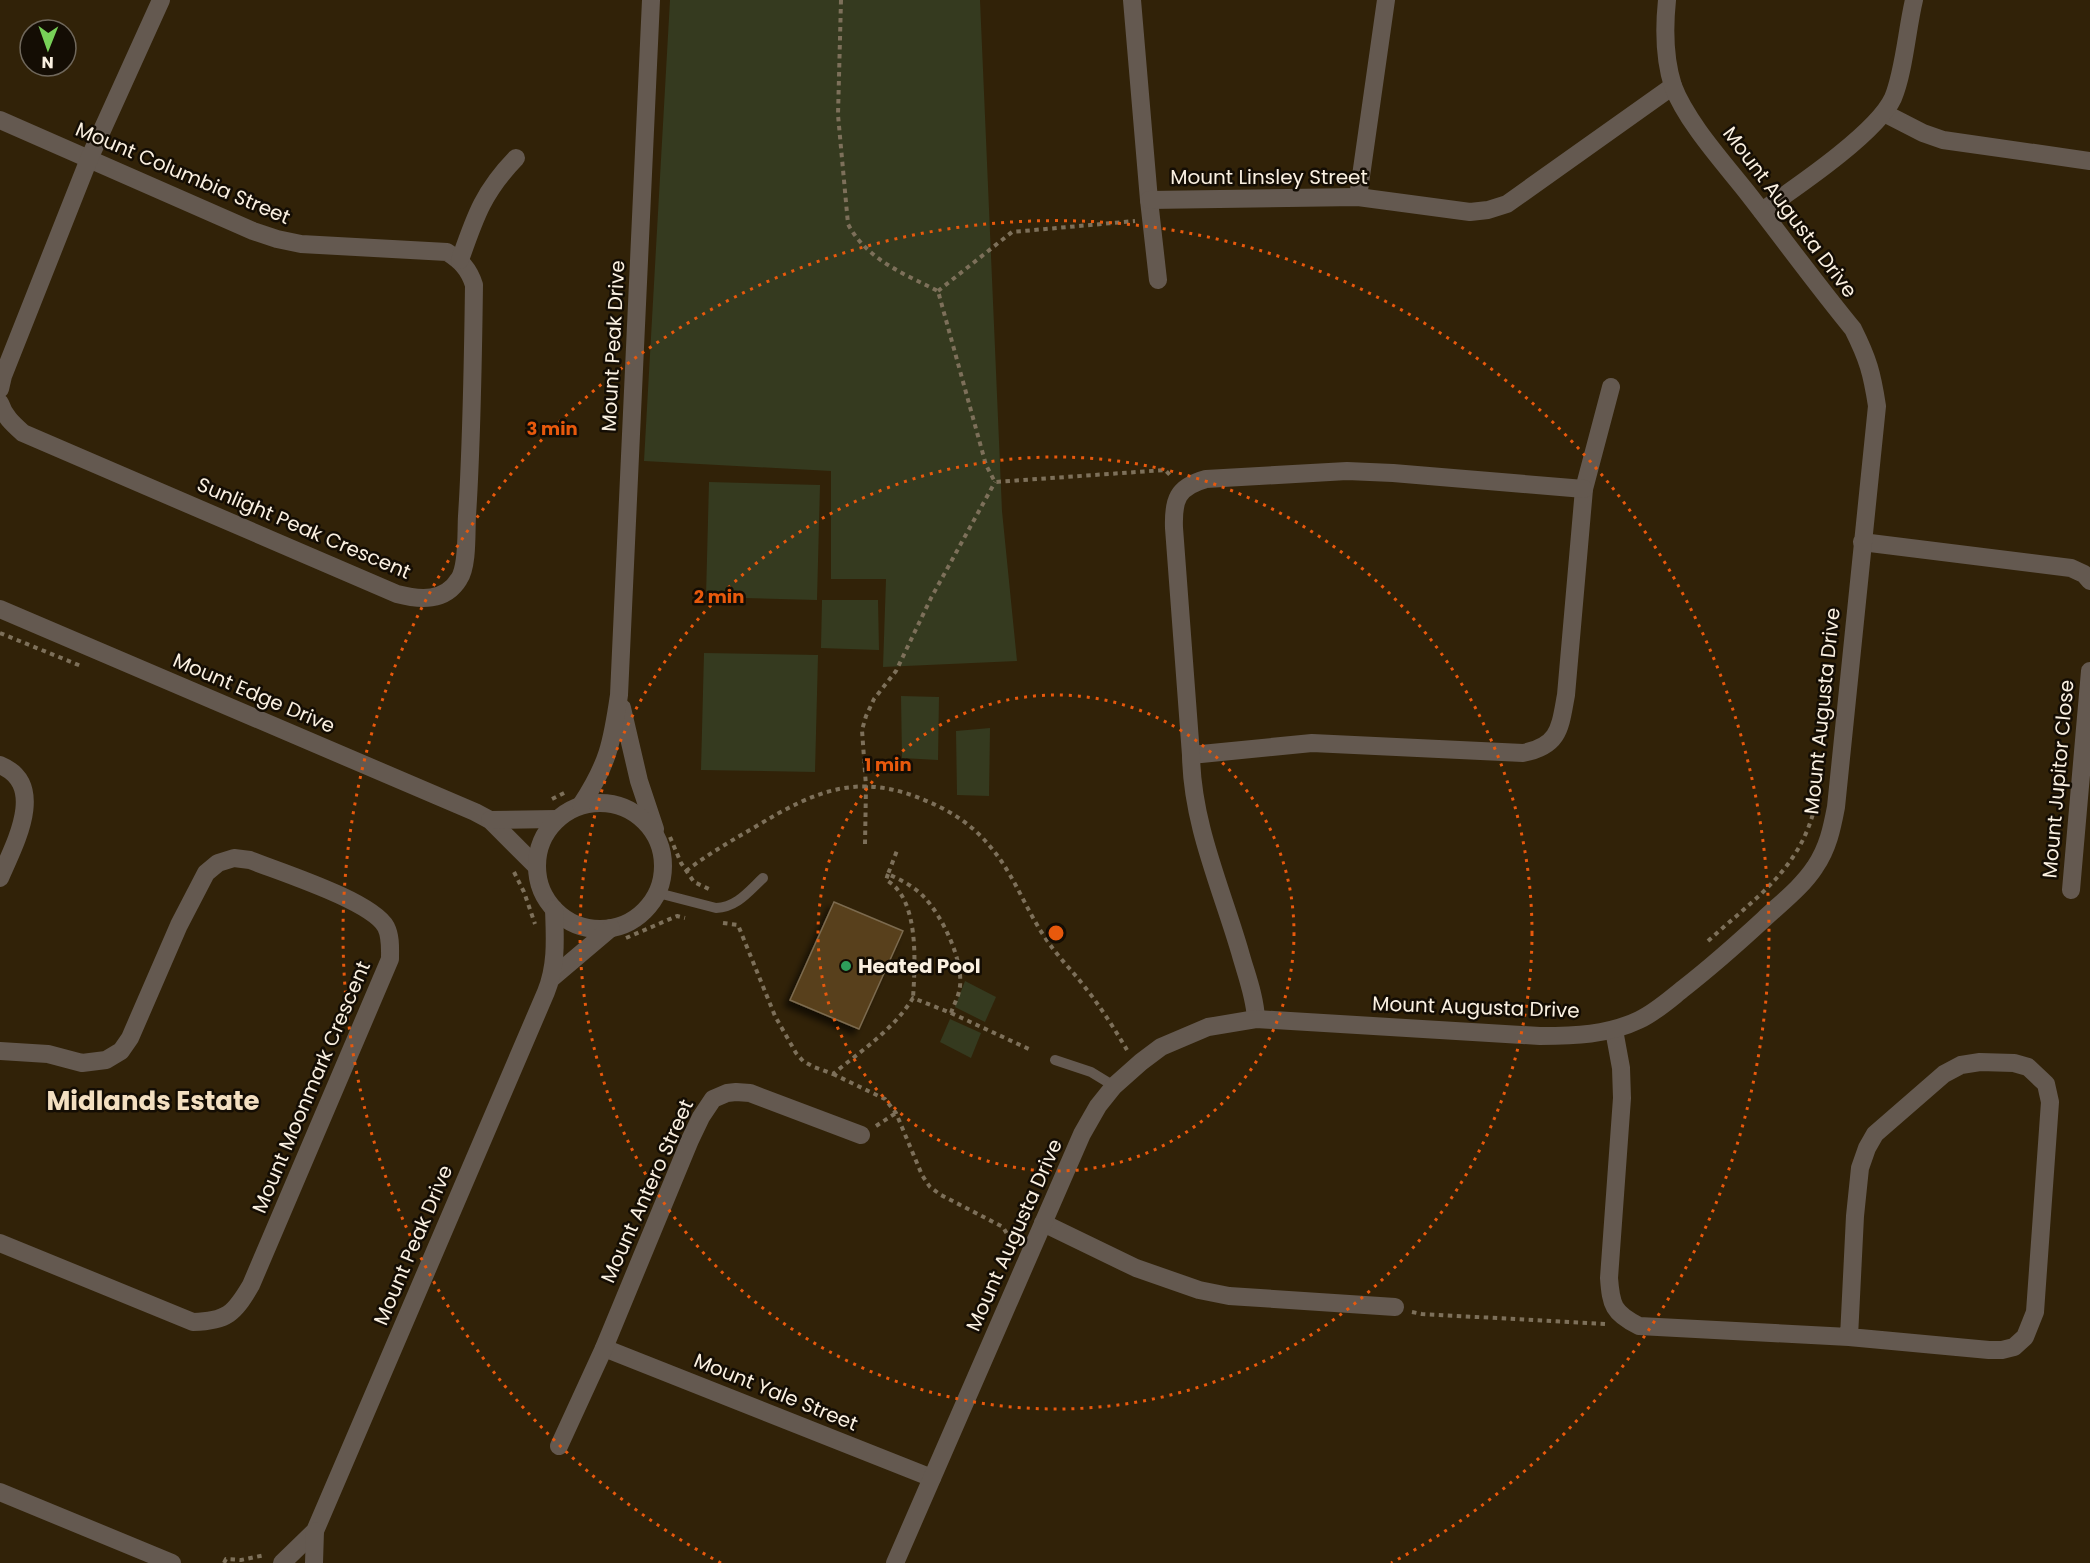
<svg xmlns="http://www.w3.org/2000/svg" width="2090" height="1563" font-family="Poppins,sans-serif">
<defs>
<filter id="shadow"><feDropShadow dx="-5.5" dy="5.5" stdDeviation="3" flood-color="#0009"/></filter>
</defs>
<rect width="100%" height="100%" fill="#312208"/>
<g fill="#353a1f">
<path d="M 670,0 L 980,0 L 1002,511 L 1017,661 L 883,667 L 886,579 L 831,579 L 831,471 L 644,461 Z"/>
<path d="M 709,482 L 820,485 L 817,600 L 706,597 Z"/>
<path d="M 822,600 L 878,600 L 879,650 L 821,648 Z"/>
<path d="M 704,653 L 818,655 L 815,772 L 701,770 Z"/>
<path d="M 901,696 L 939,697 L 938,760 L 902,758 Z"/>
<path d="M 990,728 L 989,796 L 957,795 L 956,731 Z"/>
<path d="M 965,981 L 996,997 L 985,1022 L 955,1007 Z"/>
<path d="M 950,1019 L 981,1033 L 971,1058 L 940,1042 Z"/>
</g>
<path fill="#58401a" stroke="#7b6a4f" stroke-width="1.5" filter="url(#shadow)" d="M 834,902 L 903,931 L 859,1029 L 790,1000 Z"/>
<g fill="none" stroke-linecap="round" stroke-linejoin="round">
<g stroke="#7d705a" stroke-width="4" stroke-dasharray="4.5 4.5" stroke-linecap="butt">
<path d="M 841,0 L 838,115 L 848,224 C 866,259 904,274 938,291 L 986,465 L 995,482 L 1165,470 L 1172,477"/>
<path d="M 938,291 L 1012,232 L 1135,221"/>
<path d="M 0,633 L 81,666"/>
<path d="M 552,799 L 566,792"/>
<path d="M 670,837 L 681,863 L 694,882 L 711,890"/>
<path d="M 865,844 L 866,786 L 862,730 L 866,716 L 874,699 L 896,671 L 931,598 L 995,482"/>
<path d="M 686,871 C 708,854 731,841 755,827 C 816,790 860,771 929,802 C 951,811 973,826 988,844 C 1013,872 1024,906 1044,936 C 1057,956 1070,968 1084,986 C 1100,1006 1114,1028 1127,1050"/>
<path d="M 514,872 L 524,892 L 535,924"/>
<path d="M 888,874 L 886,880 C 920,898 915,965 913,998"/>
<path d="M 723,923 L 738,925 L 775,1016 L 796,1053 L 803,1061 L 814,1067 L 833,1074 C 862,1050 893,1030 913,998 L 951,1013 C 954,1004 959,996 960,986 C 963,959 942,916 924,897 C 915,887 901,880 888,874 L 898,848"/>
<path d="M 626,938 L 677,916 L 685,918"/>
<path d="M 1708,941 C 1754,899 1800,870 1815,806"/>
<path d="M 951,1013 L 1031,1050"/>
<path d="M 833,1074 L 885,1099 L 896,1113 L 922,1175 L 930,1187 L 941,1195 L 1003,1227 L 1014,1246"/>
<path d="M 876,1126 L 896,1113"/>
<path d="M 1412,1312 L 1422,1314 L 1605,1324"/>
<path d="M 224,1563 L 226,1559 L 241,1560 L 265,1555"/>
</g>
<g stroke="#645950" stroke-width="10">
<path d="M 658,893 L 716,908 C 737,907 748,892 763,878"/>
<path d="M 1055,1060 L 1091,1072 L 1114,1086"/>
</g>
<g stroke="#645950" stroke-width="18">
<path d="M 1132,0 L 1149,200 L 1158,280"/>
<path d="M 1884,113 L 1923,133 L 1943,140 L 2090,161"/>
<path d="M 0,120 L 253,231 L 277,239 L 301,244 L 447,252 C 461,261 469,269 474,285 C 473,362 472,439 467,516 C 466,532 468,566 459,579 C 445,602 420,600 397,594 L 23,433 C 13,424 4,416 0,403"/>
<path d="M 1358,197 L 1386,0"/>
<path d="M 1149,200 L 1358,197 L 1470,212 L 1488,210 L 1507,204 L 1673,86"/>
<path d="M 1762,211 C 1795,188 1877,133 1893,98 C 1904,72 1907,29 1914,0"/>
<path d="M 460,260 C 475,217 483,192 516,158"/>
<path d="M 0,389 L 3,376 L 89,159 L 161,0"/>
<path d="M 1862,542 L 2071,568 L 2084,574 L 2090,581"/>
<path d="M 0,609 L 475,812 L 490,820 L 537,867"/>
<path d="M 1191,755 L 1312,743 L 1523,753 C 1560,746 1560,727 1566,695 L 1584,489 L 1611,387"/>
<path d="M 0,765 C 48,785 14,845 0,878"/>
<path d="M 490,820 L 557,819"/>
<path d="M 2071,890 L 2090,671"/>
<path d="M 1256,1019 C 1255,996 1246,974 1240,952 C 1221,887 1192,824 1191,755 L 1174,528 C 1173,500 1177,487 1206,479 L 1347,471 L 1393,473 L 1584,489"/>
<path d="M 1614,1030 L 1621,1068 L 1622,1098 L 1609,1278 C 1611,1305 1613,1313 1639,1326 L 1849,1337 L 1989,1350 L 2002,1350 L 2014,1347 L 2025,1337 L 2035,1312 L 2050,1102 L 2046,1084 L 2028,1067 L 2014,1063 L 1980,1062 L 1961,1065 L 1944,1074 L 1875,1134 L 1867,1148 L 1860,1168 L 1855,1216 L 1849,1337"/>
<path d="M 0,1051 L 48,1054 L 82,1063 L 106,1060 L 121,1051 L 130,1038 L 179,925 L 206,873 L 218,863 L 234,858 L 250,860 C 280,872 372,901 386,927 C 391,937 390,949 390,959 L 251,1285 C 234,1314 227,1321 193,1322 L 0,1243"/>
<path d="M 1043,1223 L 1136,1268 L 1199,1290 L 1229,1296 L 1395,1307"/>
<path d="M 604,1348 L 932,1478"/>
<path d="M 559,1446 L 604,1348 L 690,1140 L 701,1117 L 713,1099 L 727,1093 L 736,1092 L 750,1093 L 861,1135"/>
<path d="M 0,1492 L 172,1563"/>
<path d="M 895,1563 L 1082,1134 L 1098,1106 L 1114,1086 L 1141,1062 L 1161,1047 L 1208,1027 L 1256,1019 L 1540,1036 C 1574,1036 1608,1035 1639,1020 C 1656,1012 1670,999 1684,988 C 1712,966 1738,943 1764,919 C 1781,903 1802,887 1815,867 C 1828,848 1832,828 1836,807 L 1877,406 C 1872,373 1868,359 1853,329 C 1816,284 1782,237 1746,191 C 1723,162 1686,121 1673,86 C 1664,58 1664,29 1667,0"/>
</g>
<g stroke="#645950" stroke-width="18">
<path d="M 622,708 L 639,781 L 655,829"/>
<circle cx="600" cy="866" r="63"/>
<path d="M 581,805 C 608,764 612,743 619,695 L 651,0"/>
<path d="M 552,978 L 611,928"/>
<path d="M 282,1563 L 315,1531 L 546,992 C 557,965 555,938 554,909"/>
<path d="M 314,1563 L 315,1531"/>
</g>
</g>
<g fill="none" stroke="#e8590c" stroke-width="3" stroke-dasharray="3 6">
<circle cx="1056" cy="933" r="238"/>
<circle cx="1056" cy="933" r="476"/>
<path d="M721 1563A713 713 0 1 1 1391 1563"/>
</g>
<circle fill="#2e9e5b" stroke="#140d04" stroke-width="2" cx="846" cy="966" r="6"/>
<g text-anchor="middle" stroke-width="5" stroke-linejoin="round" paint-order="stroke">
<g font-size="20" fill="#faf0e1" stroke="#140d04">
<text transform="translate(183 173) rotate(23)" y="7">Mount Columbia Street</text>
<text x="1269" y="184">Mount Linsley Street</text>
<text transform="translate(1790 212) rotate(53)" y="7">Mount Augusta Drive</text>
<text transform="translate(613 346) rotate(-87)" y="7">Mount Peak Drive</text>
<text transform="translate(304 528) rotate(23)" y="7">Sunlight Peak Crescent</text>
<text transform="translate(254 693) rotate(23)" y="7">Mount Edge Drive</text>
<text transform="translate(1822 711) rotate(-84)" y="7">Mount Augusta Drive</text>
<text transform="translate(2058 779) rotate(-85)" y="7">Mount Jupitor Close</text>
<text transform="translate(1476 1007) rotate(2)" y="7">Mount Augusta Drive</text>
<text transform="translate(311 1087) rotate(-67)" y="7">Mount Moonmark Crescent</text>
<text transform="translate(647 1191) rotate(-66)" y="7">Mount Antero Street</text>
<text transform="translate(1014 1235) rotate(-66)" y="7">Mount Augusta Drive</text>
<text transform="translate(413 1245) rotate(-67)" y="7">Mount Peak Drive</text>
<text transform="translate(776 1392) rotate(22)" y="7">Mount Yale Street</text>
</g>
<g font-size="20" font-weight="bold" fill="#faf0e1" stroke="#140d04" text-anchor="start">
<text x="858" y="973">Heated Pool</text>
</g>
<g font-size="26" font-weight="bold" fill="#f3dfc1" stroke="#140d04">
<text x="153" y="1110">Midlands Estate</text>
</g>
</g>
<circle cx="1056" cy="933" r="9" fill="#e8590c" stroke="#140d04" stroke-width="3"/>
<g font-size="18" text-anchor="middle" font-weight="bold" fill="#e8590c" stroke="#140d04" stroke-width="5" stroke-linejoin="round" paint-order="stroke">
<text x="552" y="435">3 min</text>
<text x="719" y="603">2 min</text>
<text x="888" y="771">1 min</text>
</g>
<g transform="translate(48 48) rotate(181)"><circle r="28" fill="#140d04" stroke="#70685c" stroke-width="1.5"/>
<path d="M0-4.5L10 22L0 15L-10 22Z" fill="#78d158"/>
<text y="-9" font-size="16" font-weight="bold" text-anchor="middle" fill="#faf0e1">N</text>
</g>
</svg>
